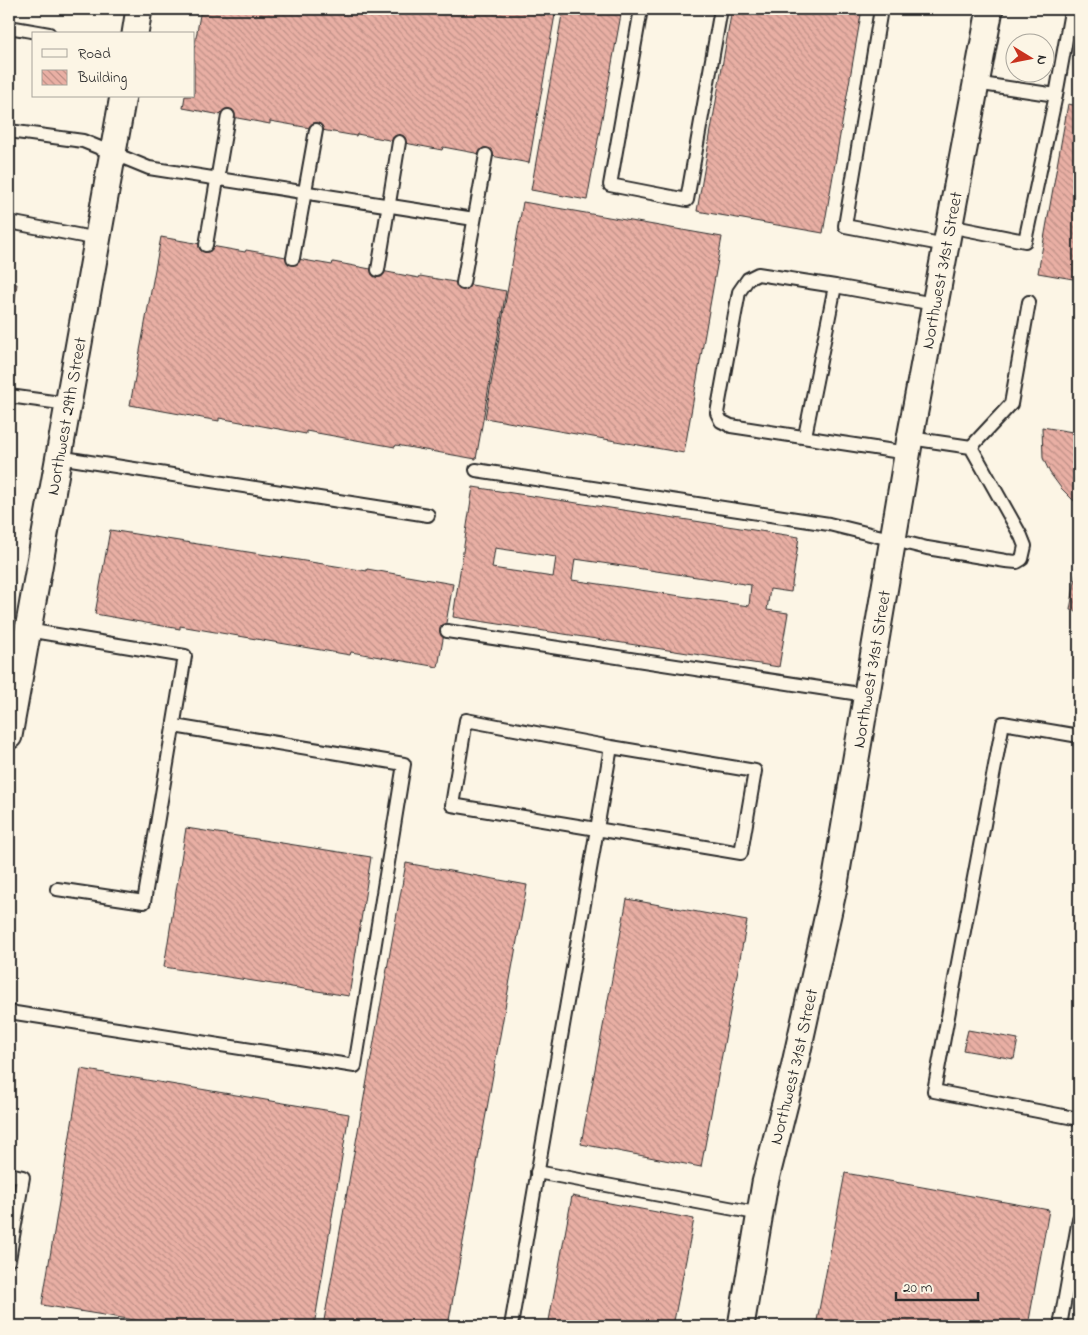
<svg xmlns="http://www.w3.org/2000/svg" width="1088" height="1335" font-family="'Indie Flower',sans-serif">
<defs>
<pattern id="building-back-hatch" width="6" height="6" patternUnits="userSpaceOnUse" patternTransform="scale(1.25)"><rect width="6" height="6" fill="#e9afa4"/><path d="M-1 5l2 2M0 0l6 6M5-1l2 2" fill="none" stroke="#bd8f86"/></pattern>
</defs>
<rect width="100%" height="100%" fill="#fcf5e5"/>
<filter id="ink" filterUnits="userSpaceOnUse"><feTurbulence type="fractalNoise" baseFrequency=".02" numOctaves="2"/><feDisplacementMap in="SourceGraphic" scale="10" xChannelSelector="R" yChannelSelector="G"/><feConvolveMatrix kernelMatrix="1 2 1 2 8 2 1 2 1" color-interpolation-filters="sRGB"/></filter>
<g filter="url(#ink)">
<g fill="url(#building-back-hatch)" stroke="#2b2b2b" fill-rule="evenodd">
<path d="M 201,9 L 556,9 L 529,163 L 443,147 L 442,150 L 357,134 L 356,136 L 270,121 L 270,124 L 183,108 L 185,96 L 194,96 L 194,49 Z"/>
<path d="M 563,9 L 622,9 L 587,200 L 531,190 Z"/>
<path d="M 732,9 L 862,9 L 823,233 L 697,211 Z"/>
<path d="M 1068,104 L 1079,106 L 1079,280 L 1038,273 Z"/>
<path d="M 523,202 L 722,237 L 684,453 L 485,418 Z"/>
<path d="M 161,237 L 245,252 L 246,250 L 332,265 L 333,262 L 419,278 L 420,276 L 506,291 L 476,459 L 396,445 L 395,447 L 306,431 L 306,434 L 219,418 L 219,421 L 130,405 Z"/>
<path d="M 9,283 L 17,284 L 9,339 Z"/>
<path d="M 1042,427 L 1079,433 L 1079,503 L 1073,500 L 1061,488 L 1050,473 L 1043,458 Z"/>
<path d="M 473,487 L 799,537 L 791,592 L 770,589 L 767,610 L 788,613 L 779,667 L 453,617 ZM 495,548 L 556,557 L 553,577 L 492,568 ZM 575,559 L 751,585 L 749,606 L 572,580 Z"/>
<path d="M 110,530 L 367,571 L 367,569 L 453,584 L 438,667 L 351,652 L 350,655 L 180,626 L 180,629 L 95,614 Z"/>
<path d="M 1079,558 L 1079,612 L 1070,610 Z"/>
<path d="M 186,828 L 371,857 L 349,996 L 164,967 Z"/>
<path d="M 406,863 L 527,885 L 448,1326 L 323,1326 Z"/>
<path d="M 627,899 L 747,921 L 701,1167 L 581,1144 Z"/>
<path d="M 968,1030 L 1018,1039 L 1014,1059 L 963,1050 Z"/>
<path d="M 81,1069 L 349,1114 L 314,1326 L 171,1326 L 42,1305 Z"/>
<path d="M 845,1173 L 1049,1210 L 1028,1326 L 816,1326 Z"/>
<path d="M 572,1196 L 694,1219 L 673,1326 L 548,1326 Z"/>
</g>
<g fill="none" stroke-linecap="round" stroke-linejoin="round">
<g stroke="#2b2b2b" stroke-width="16">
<g id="lane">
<path d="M 641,9 L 610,185 L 687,200 L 721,9"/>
<path d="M 881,9 L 845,226 L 946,245"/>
<path d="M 9,27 L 49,34"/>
<path d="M 975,83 L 1056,95 L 1070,17"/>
<path d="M 9,131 L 83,141 L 149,168 L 474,219"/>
<path d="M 9,222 L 98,239"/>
<path d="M 949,226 L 1025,241 L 1056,95"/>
<path d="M 206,245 L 228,116"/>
<path d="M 293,258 L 316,130"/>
<path d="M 378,270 L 399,142"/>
<path d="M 463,283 L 486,155"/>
<path d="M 9,396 L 68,404"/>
<path d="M 805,436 L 835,286"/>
<path d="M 971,447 L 1011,404 L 1029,302"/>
<path d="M 907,453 L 731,426 L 721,421 L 717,413 L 739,292 L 748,279 L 758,274 L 835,286 L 934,304"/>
<path d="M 58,457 L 428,515"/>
<path d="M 476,470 L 829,524 L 927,548 L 1006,561 L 1017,562 L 1022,559 L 1025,546 L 1021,536 L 971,447 L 910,438"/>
<path d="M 27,630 L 185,656 L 144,902 L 57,889"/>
<path d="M 447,631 L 866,695"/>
<path d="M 1079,736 L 1003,723 L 934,1091 L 1079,1119"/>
<path d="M 9,1012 L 355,1066 L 404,764 L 174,726"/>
<path d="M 537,1172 L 761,1214"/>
<path d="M 9,1174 L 23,1177 L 9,1260"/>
<path d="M 511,1326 L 597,829 L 611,747 L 755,771 L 741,853 L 452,805 L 466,720 L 611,747"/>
<path d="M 1060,1326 L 1079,1219"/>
</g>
</g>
<g stroke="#2b2b2b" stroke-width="29">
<g id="street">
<path d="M 135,34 L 139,9"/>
<path id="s1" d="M 9,736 L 123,96"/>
<path id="s2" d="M 741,1326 L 765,1183 L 794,1068 L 835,883 L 910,438 L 990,9"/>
</g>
</g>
<use href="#lane" stroke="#fcf5e5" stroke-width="12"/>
<use href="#street" stroke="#fcf5e5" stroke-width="25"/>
</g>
</g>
<g text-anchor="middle" stroke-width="4" stroke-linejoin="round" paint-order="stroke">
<g font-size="18" fill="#2b2b2b" stroke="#fcf5e5">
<text dy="6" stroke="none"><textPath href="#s2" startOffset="1075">Northwest 31st Street</textPath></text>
<text dy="6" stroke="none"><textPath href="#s1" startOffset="325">Northwest 29th Street</textPath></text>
<text dy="6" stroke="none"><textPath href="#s2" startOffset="670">Northwest 31st Street</textPath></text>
<text dy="6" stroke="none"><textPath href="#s2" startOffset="265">Northwest 31st Street</textPath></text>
</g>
</g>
<rect width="1088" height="1335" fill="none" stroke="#fcf5e5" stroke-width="30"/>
<rect x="15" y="15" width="1058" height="1305" fill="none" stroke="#2b2b2b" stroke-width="2" filter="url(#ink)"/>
<rect x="32" y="32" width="162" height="65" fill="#fcf5e5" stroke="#a8a49b"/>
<rect x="42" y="49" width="25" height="8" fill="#fcf5e5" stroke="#a8a49b"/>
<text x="78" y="58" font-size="15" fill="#2b2b2b">Road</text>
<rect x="42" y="70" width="25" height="15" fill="url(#building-back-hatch)" stroke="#a8a49b"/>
<text x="78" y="82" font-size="15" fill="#2b2b2b">Building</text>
<g transform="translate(1030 58) rotate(100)"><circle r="24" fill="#fcf5e5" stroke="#a8a49b"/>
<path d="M0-4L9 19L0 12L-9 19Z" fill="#c8321e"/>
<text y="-8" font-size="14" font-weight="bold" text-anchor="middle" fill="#2b2b2b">N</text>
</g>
<path d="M896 1292v8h82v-8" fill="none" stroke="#2b2b2b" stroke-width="2.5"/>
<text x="903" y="1292" font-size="15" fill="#2b2b2b" stroke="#fcf5e5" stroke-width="4" paint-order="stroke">20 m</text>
</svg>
